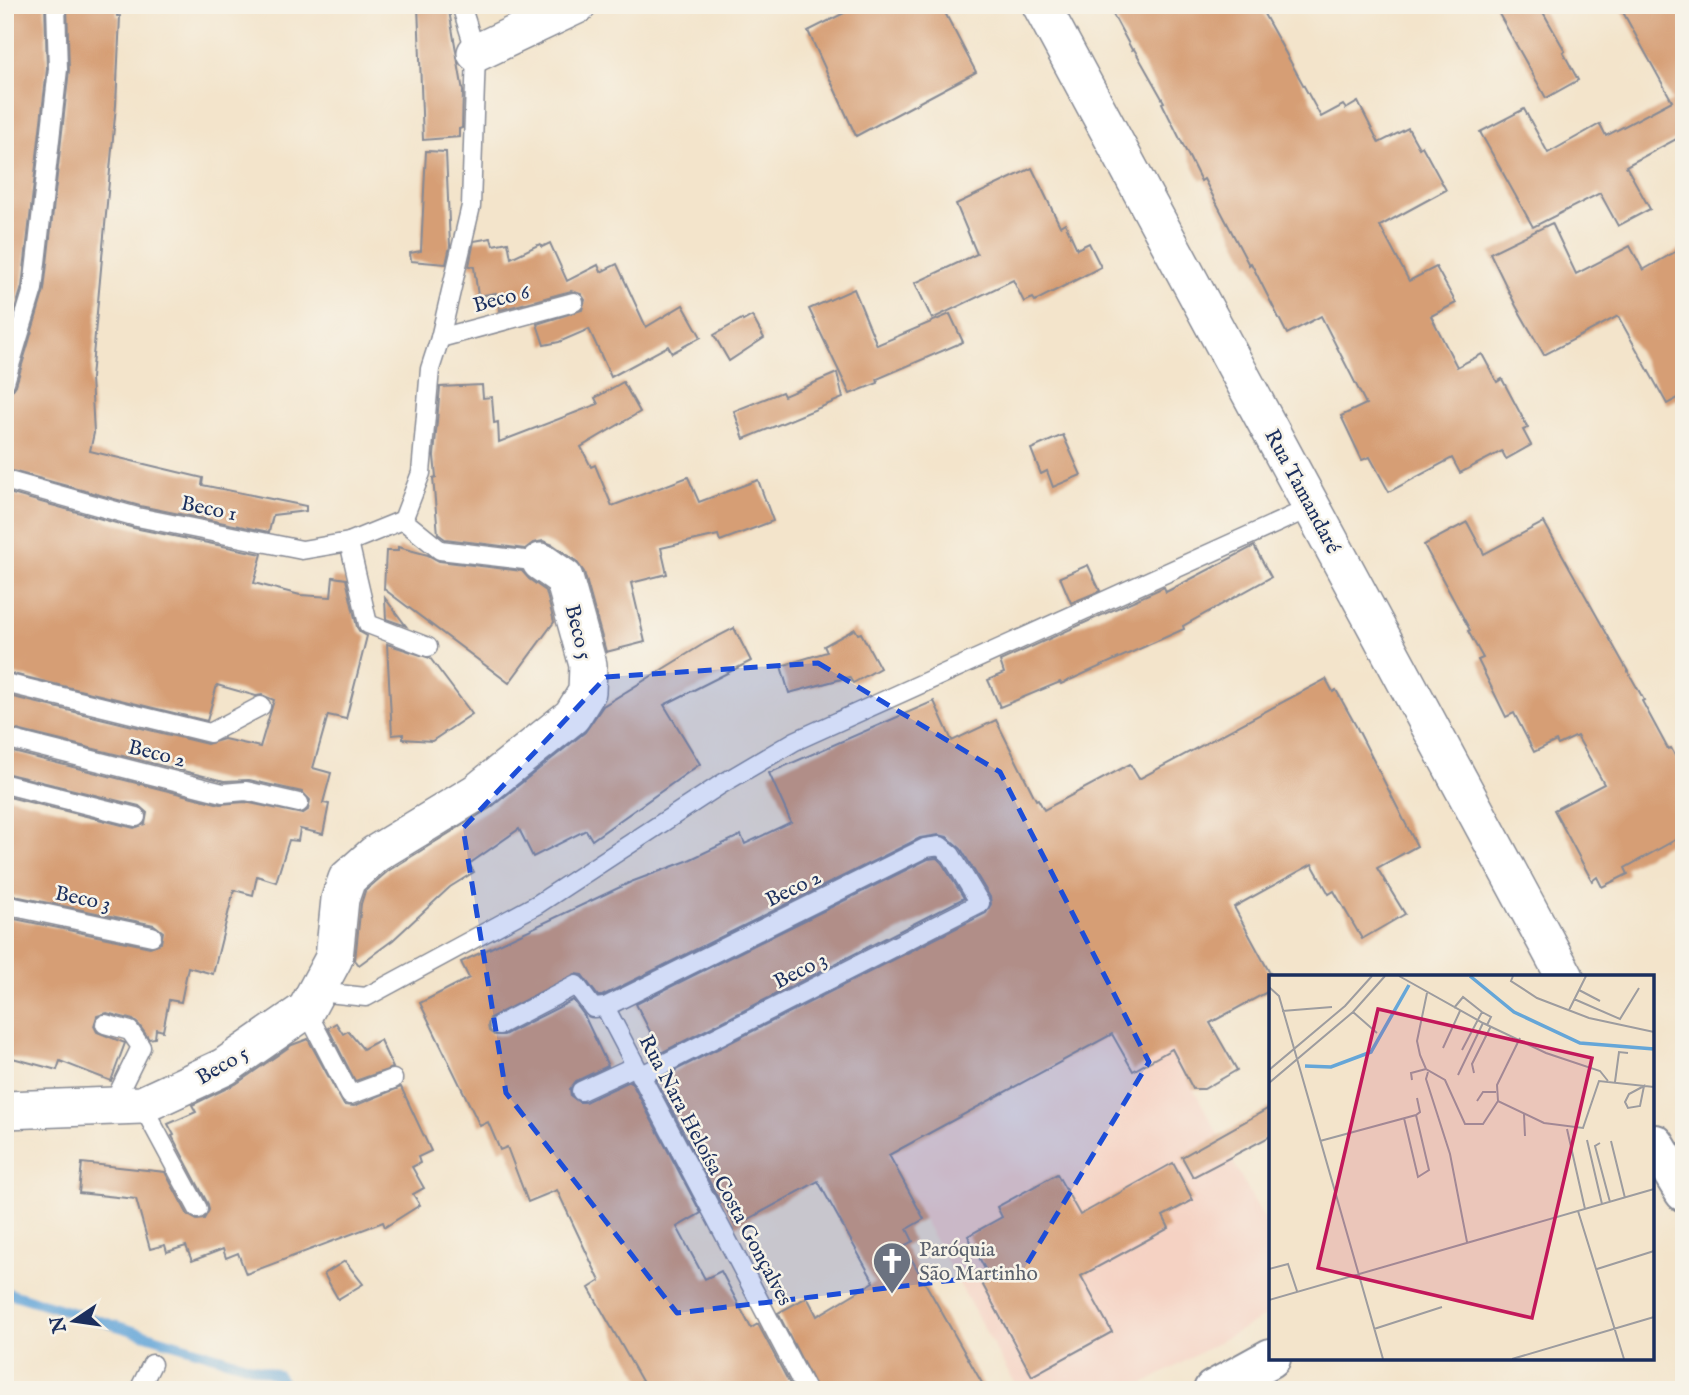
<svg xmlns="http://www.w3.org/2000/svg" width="1689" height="1395" font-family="'IM FELL English',serif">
<rect width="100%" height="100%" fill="#f7f3e8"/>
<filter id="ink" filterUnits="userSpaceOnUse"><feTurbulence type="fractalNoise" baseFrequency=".0143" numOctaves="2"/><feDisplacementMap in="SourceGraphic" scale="14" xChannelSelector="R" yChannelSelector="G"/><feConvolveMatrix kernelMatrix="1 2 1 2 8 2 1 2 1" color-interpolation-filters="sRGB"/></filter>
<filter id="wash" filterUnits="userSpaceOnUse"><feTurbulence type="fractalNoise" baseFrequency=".00686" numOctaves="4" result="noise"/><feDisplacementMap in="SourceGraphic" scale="28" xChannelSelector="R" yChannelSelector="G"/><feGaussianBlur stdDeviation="1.57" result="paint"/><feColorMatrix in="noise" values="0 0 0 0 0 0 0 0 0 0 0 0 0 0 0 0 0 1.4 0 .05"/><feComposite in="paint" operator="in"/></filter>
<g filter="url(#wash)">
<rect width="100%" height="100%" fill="#f3e4cb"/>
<path fill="#f5d2c3" d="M 1152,1012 L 1271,1232 L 1271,1313 L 1133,1390 L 1018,1390 L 888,1155 Z"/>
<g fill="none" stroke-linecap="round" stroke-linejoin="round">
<path stroke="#65a6d8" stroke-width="10" d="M 5,1292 L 278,1375 L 288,1390"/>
</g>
<g id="blocks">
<g fill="#d69e74">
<path d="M 34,5 L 45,5 L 47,69 L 22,287 L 5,342 L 5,7 Z"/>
<path d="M 67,5 L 117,5 L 117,16 L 120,16 L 116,105 L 91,378 L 94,433 L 90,451 L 203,478 L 202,485 L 306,506 L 306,511 L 273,515 L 269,532 L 140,506 L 5,469 L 5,393 L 12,391 L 16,385 L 44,290 L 69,70 Z"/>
<path d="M 418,5 L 448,5 L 463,91 L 462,128 L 459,129 L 459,137 L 423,140 Z"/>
<path d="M 860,5 L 941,5 L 976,72 L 856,136 L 808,31 Z"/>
<path d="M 1108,5 L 1259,5 L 1321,117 L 1343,105 L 1346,109 L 1358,102 L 1379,143 L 1408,128 L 1419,148 L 1422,146 L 1446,190 L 1380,226 L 1409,281 L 1436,267 L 1456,303 L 1431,316 L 1457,367 L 1482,354 L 1497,382 L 1502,379 L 1528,428 L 1523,430 L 1531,445 L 1506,459 L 1502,451 L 1460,473 L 1452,458 L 1389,492 L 1370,457 L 1362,460 L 1341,416 L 1366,404 L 1321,316 L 1287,334 L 1251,263 L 1249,265 L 1204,179 L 1201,181 L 1162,103 L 1164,102 L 1134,49 L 1132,50 Z"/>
<path d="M 1494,5 L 1539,5 L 1565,51 L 1563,52 L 1578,80 L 1546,98 Z"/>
<path d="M 1619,5 L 1684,5 L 1684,135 L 1626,166 L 1650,209 L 1618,226 L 1600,193 L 1533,227 L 1480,132 L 1524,109 L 1548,153 L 1600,124 L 1606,136 L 1672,101 Z"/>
<path d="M 426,151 L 446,152 L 450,246 L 446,264 L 411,261 L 410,253 L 421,251 Z"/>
<path d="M 1032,168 L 1060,226 L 1065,223 L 1077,249 L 1089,243 L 1101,267 L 1035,301 L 1033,298 L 1024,302 L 1013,280 L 932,319 L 915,283 L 977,254 L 956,204 Z"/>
<path d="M 1552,223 L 1576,274 L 1630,246 L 1643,270 L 1684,247 L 1684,395 L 1667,404 L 1618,316 L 1544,355 L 1516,306 L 1490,253 Z"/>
<path d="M 491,238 L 493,245 L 508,242 L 511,258 L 540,244 L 542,247 L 550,243 L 567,281 L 598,265 L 601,272 L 617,264 L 646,327 L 683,305 L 701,337 L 672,353 L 668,346 L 611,377 L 589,329 L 559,342 L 544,345 L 537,324 L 582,310 L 585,300 L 581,294 L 571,291 L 500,310 L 496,293 L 478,296 L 474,267 L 469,266 L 474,241 Z"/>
<path d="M 854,289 L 877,345 L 950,314 L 963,342 L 877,379 L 878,383 L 850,394 L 809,309 Z"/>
<path d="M 752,316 L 764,338 L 729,361 L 714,335 L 742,319 L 743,321 Z"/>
<path d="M 837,373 L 843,398 L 744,439 L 734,411 L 782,392 L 784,396 Z"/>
<path d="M 623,382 L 640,412 L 581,447 L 591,467 L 595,465 L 612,506 L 688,477 L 699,502 L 758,480 L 773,521 L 720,541 L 718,535 L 661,548 L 667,574 L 631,583 L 645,642 L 606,652 L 584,572 L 576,561 L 553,545 L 543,541 L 533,543 L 525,549 L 445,539 L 438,534 L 433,478 L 436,477 L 434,456 L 440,387 L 482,385 L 483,398 L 492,397 L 494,423 L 498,422 L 499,442 L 598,404 L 595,398 Z"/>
<path d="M 1063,435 L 1081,475 L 1053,487 L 1047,471 L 1041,474 L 1031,449 Z"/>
<path d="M 5,492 L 134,528 L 262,554 L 254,583 L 300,595 L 331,597 L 333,577 L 346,579 L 357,627 L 360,632 L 367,636 L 346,719 L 328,715 L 313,768 L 331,773 L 323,803 L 329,804 L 323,834 L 300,829 L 298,841 L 289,840 L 276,882 L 257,876 L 253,895 L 234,890 L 213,974 L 188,967 L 181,1002 L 169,1000 L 163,1031 L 156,1029 L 155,1038 L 149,1039 L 139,1025 L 133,1020 L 107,1013 L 97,1016 L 94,1026 L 97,1032 L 125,1043 L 111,1081 L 60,1061 L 57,1070 L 5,1056 L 5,917 L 150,947 L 161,943 L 163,932 L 154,925 L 5,894 L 5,796 L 134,828 L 145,824 L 147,813 L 139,806 L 5,773 L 5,750 L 220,804 L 245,802 L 302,814 L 308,810 L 310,800 L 302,792 L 249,780 L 224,781 L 5,727 L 5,695 L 207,744 L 224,739 L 260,747 L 274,700 L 262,695 L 256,696 L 217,685 L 207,721 L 5,672 Z"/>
<path d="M 1467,522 L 1484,554 L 1544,522 L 1644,700 L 1642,701 L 1668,749 L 1671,748 L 1684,772 L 1684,835 L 1625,868 L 1628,874 L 1602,887 L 1597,877 L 1592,881 L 1554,810 L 1604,784 L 1577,736 L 1558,745 L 1556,741 L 1534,752 L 1514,713 L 1506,717 L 1478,660 L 1483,658 L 1468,631 L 1470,630 L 1424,545 Z"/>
<path d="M 1254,546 L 1271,577 L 1183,626 L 1184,629 L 1061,684 L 1060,682 L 1000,707 L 988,680 L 1004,673 L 1000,661 L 1164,587 L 1166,592 Z"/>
<path d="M 398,547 L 428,555 L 439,561 L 522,571 L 529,579 L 546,591 L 554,622 L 509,683 L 384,589 L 386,551 L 398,551 Z"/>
<path d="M 1088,565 L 1100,591 L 1071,603 L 1060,577 Z"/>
<path d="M 385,598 L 406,626 L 386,619 Z"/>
<path d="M 734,628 L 751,661 L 664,705 L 700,764 L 592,840 L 586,830 L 533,857 L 519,829 L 469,864 L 474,872 L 450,887 L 393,940 L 359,965 L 355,960 L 361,904 L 365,891 L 388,871 L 490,808 L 585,732 L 603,706 L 705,643 Z"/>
<path d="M 855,629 L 858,634 L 861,633 L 880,668 L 853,683 L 849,677 L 789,693 L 781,666 L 827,652 L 824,646 Z"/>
<path d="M 387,644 L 430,658 L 472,714 L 432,741 L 403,739 L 403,734 L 392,735 Z"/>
<path d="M 1326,679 L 1333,692 L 1336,690 L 1356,726 L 1417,846 L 1377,868 L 1405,914 L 1362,939 L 1334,891 L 1329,894 L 1312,864 L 1234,907 L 1272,977 L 1271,990 L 1210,1023 L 1237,1070 L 1204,1089 L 1193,1089 L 1172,1049 L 1133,1071 L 1112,1034 L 889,1155 L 924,1219 L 907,1229 L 913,1241 L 904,1246 L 986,1390 L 817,1390 L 778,1313 L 807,1297 L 817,1316 L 874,1282 L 818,1181 L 736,1226 L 722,1201 L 720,1202 L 656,1080 L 986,913 L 991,904 L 990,897 L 961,849 L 947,837 L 939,835 L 920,838 L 602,996 L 598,996 L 582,975 L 575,974 L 490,1018 L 488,1025 L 489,1031 L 494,1035 L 504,1035 L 573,1000 L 584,1015 L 608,1066 L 576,1081 L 570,1089 L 571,1096 L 579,1102 L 585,1102 L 630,1081 L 633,1085 L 701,1213 L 677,1227 L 705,1279 L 721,1271 L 751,1328 L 758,1324 L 793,1390 L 647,1390 L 589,1288 L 600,1281 L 557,1190 L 528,1202 L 507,1147 L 500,1150 L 488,1122 L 480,1126 L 420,1003 L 469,978 L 461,962 L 631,882 L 687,861 L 741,835 L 745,844 L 791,822 L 769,773 L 934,701 L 952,741 L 996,720 L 1036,800 L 1038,799 L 1044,810 L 1130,764 L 1139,779 Z"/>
<path d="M 937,858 L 942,863 L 964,898 L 661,1053 L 636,1004 L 928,859 Z"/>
<path d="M 336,1023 L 343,1034 L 348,1031 L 363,1049 L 380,1040 L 393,1068 L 355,1081 L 328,1028 Z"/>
<path d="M 308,1039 L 344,1105 L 354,1106 L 401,1087 L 431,1151 L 418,1157 L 420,1163 L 412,1167 L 424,1188 L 413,1194 L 420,1205 L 385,1227 L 383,1222 L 246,1274 L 238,1253 L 226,1258 L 223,1249 L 192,1261 L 186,1246 L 167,1252 L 165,1245 L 150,1249 L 136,1199 L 79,1193 L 82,1163 L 165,1172 L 188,1215 L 197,1220 L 204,1219 L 209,1210 L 208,1204 L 172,1136 L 174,1135 L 168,1124 L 196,1112 L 192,1105 L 236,1084 L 292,1045 Z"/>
<path d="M 1271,1107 L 1271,1136 L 1193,1177 L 1182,1157 Z"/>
<path d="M 1173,1163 L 1193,1200 L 1163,1216 L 1169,1228 L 1081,1276 L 1112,1332 L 1032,1376 L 978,1276 L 986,1271 L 968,1236 L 1002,1217 L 997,1207 L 1057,1174 L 1080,1215 Z"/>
<path d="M 345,1261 L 363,1284 L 338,1299 L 324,1274 Z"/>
</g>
</g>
</g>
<g filter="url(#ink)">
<use href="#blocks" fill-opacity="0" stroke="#878a94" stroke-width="2"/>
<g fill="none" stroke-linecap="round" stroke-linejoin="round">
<g stroke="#878a94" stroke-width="21">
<g id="service">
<path d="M 461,5 L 476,53 L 471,206 L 440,338 L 430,369 L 421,473 L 403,520 L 440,550 L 541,562"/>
<path d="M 440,338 L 574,302"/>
<path d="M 5,382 L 33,289 L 58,69 L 56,5"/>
<path d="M 5,480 L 137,517 L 302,550 L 349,542 L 403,520"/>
<path d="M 349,542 L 368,624 L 428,647"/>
<path d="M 5,683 L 210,733 L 261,706"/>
<path d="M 5,738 L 223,793 L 246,791 L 299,803"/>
<path d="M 5,784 L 136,817"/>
<path d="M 5,905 L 152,936"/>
<path d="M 318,992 L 366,997 L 538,904 L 720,785 L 795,741 L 1312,507"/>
<path d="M 605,1007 L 806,1390"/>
<path d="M 306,1010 L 350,1095 L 393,1079"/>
<path d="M 105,1024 L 130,1031 L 141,1047 L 112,1106"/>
<path d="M 499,1025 L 576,985 L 593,1008 L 605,1007 L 925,848 L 940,846 L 951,855 L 980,903 L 640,1076"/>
<path d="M 581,1091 L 635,1066"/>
<path d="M 142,1105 L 198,1209"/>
<path d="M 139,1390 L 152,1364"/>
</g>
</g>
<g stroke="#878a94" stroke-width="40">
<g id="minor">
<path d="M 1041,5 L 1565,977"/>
<path d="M 476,53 L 577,5"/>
<path d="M 5,1110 L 142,1105 L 224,1067 L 306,1010 L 334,958 L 340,899 L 347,879 L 375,854 L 477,792 L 572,716 L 587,692 L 588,665 L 564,578 L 541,562"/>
</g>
</g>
<g stroke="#878a94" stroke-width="42">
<g id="tertiary">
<path d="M 1655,1144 L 1684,1192"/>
<path d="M 1213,1390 L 1271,1358"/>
</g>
</g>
<use href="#service" stroke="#fff" stroke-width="18"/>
<use href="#minor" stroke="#fff" stroke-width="37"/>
<use href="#tertiary" stroke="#fff" stroke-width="38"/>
</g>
</g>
<path fill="#1d4ed8" fill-opacity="0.2" stroke="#1d4ed8" stroke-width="5" stroke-dasharray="14 9" stroke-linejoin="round" d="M 818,663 L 1000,772 L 1149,1062 L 1022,1272 L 677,1313 L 506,1093 L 463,828 L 606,677 Z"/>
<defs>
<g id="church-pin" transform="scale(2.0125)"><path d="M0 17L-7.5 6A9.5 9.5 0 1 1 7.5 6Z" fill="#6b7280" stroke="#f7f3e8"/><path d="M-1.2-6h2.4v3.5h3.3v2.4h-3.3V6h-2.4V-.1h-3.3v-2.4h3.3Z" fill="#fff"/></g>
</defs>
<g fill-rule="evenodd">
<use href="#church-pin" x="892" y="1261"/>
</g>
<g text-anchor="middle" stroke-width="5" stroke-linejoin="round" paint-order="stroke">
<g font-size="21" fill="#1b2f5e" stroke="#f7f3e8">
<text transform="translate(501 298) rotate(-15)" y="7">Beco 6</text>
<text transform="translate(1303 491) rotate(62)" y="7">Rua Tamandaré</text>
<text transform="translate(209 508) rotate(12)" y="7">Beco 1</text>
<text transform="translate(579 632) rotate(76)" y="7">Beco 5</text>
<text transform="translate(157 753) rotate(14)" y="7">Beco 2</text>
<text transform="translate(793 888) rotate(-26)" y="7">Beco 2</text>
<text transform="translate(83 898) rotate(12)" y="7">Beco 3</text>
<text transform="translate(800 970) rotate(-27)" y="7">Beco 3</text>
<text transform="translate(222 1065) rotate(-30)" y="7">Beco 5</text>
<text transform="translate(716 1170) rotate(62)" y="7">Rua Nara Heloísa Costa Gonçalves</text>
</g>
<g font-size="21" fill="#5b616d" stroke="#f7f3e8" text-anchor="start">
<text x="919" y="1256">Paróquia<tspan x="919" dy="24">São Martinho</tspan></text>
</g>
</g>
<g transform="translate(1269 975)">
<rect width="385" height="385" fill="#f3e4cb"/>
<path fill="none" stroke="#65a6d8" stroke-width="3.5" d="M 201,1 L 245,37 L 311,68 L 385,74M 36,91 L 62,92 L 102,77 L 140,10"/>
<path fill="none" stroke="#9d9c9f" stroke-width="2" d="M 130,1 L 214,48 L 277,78 L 331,96 L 339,106M 244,1 L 242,6 L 268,23 L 320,43 L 385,57M 0,12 L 10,21 L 114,384M 310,15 L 331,26M 158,18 L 148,66 L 151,80 L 157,94 L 176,105 L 196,149 L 214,149 L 229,126 L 275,148 L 314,153 L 330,106 L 385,112M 305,24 L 351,44 L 370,13M 185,33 L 194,22 L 213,37M 300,35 L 317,1M 13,36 L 63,32M 84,37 L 108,58M 174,73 L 191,36M 193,75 L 213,37 L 222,42 L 218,50M 0,95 L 76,31 L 103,1M 159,97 L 157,104 L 181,179 L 198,267M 205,98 L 203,89 L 222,51M 189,100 L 214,48M 143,105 L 142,98 L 157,94M 346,107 L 350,77 L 359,78M 0,108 L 84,37 L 116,1M 375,111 L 371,131 L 359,133 L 356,127 L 360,119 ZM 208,126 L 214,117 L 227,117M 229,126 L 228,110 L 251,63M 255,139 L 256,161M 135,143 L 149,202 L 160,195 L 147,140M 298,154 L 316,234M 318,165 L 333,229M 51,166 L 147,140 L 151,137 L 148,123M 342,166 L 356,223M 331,168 L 326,171 L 341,227M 309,236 L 355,384M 0,294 L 19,289 L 28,316M 328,294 L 385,276M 0,325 L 385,214M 105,354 L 173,332M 243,384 L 385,342"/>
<path fill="#c2185b" fill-opacity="0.15" stroke="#c2185b" stroke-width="3.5" d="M 109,34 L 323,83 L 263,343 L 49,293 Z"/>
<rect width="385" height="385" fill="none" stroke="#1b2f5e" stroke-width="3.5"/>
</g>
<rect width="1689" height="1395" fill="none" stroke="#f7f3e8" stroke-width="28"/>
<g transform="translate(74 1321) rotate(257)" stroke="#f7f3e8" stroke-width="5" paint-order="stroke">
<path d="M0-5L12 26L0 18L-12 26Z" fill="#1b2f5e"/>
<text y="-10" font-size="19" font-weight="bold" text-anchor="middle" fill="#1b2f5e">N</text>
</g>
</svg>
